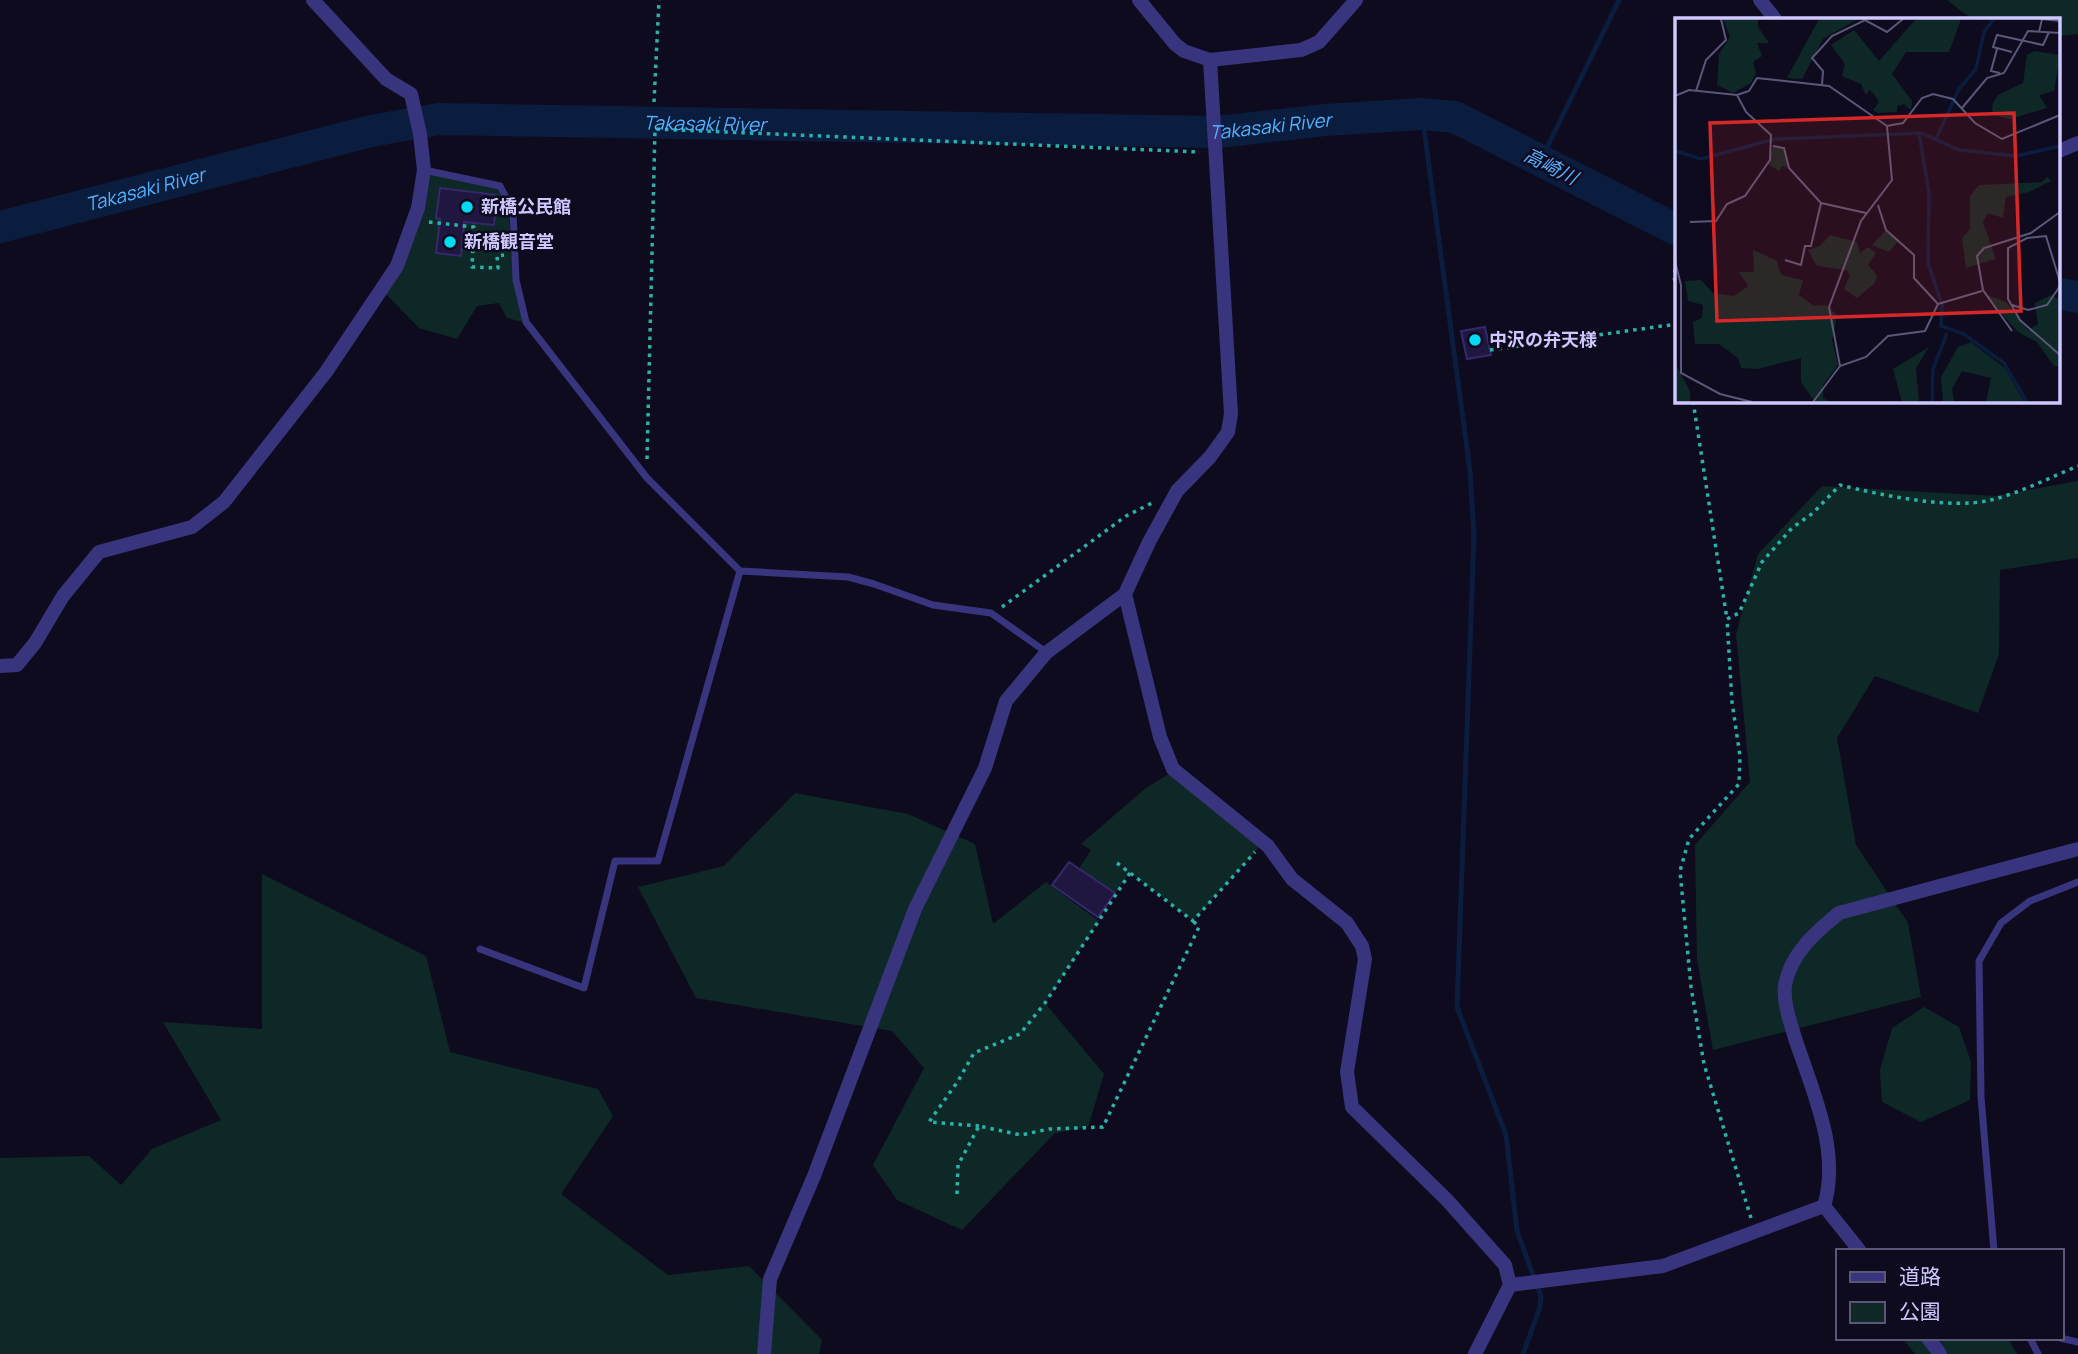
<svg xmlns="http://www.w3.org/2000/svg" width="2078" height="1354" font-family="Manrope,'Noto Sans JP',sans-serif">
<rect width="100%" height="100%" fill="#0e0b1e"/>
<g fill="#0e2827">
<path d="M 1947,0 L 2078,0 L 2078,34 L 2059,36 L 2059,19 L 1980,19 L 1968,16 Z"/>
<path d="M 427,173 L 498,188 L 509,211 L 513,278 L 523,322 L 507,318 L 499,303 L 477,306 L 457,339 L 419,328 L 384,292 Z"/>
<path d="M 2078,481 L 2078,558 L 2000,570 L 1999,654 L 1978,713 L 1875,676 L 1837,738 L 1856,845 L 1908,923 L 1921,997 L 1713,1050 L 1697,959 L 1695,845 L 1750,782 L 1736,634 L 1758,554 L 1822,486 L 1995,496 Z"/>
<path d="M 1172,772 L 1263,843 L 1193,921 L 1130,873 L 1115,893 L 1078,870 L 1091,850 L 1081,844 L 1146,788 Z"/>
<path d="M 795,793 L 908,814 L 975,844 L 993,924 L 1046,882 L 1099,921 L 1045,1003 L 1104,1074 L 1088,1127 L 1055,1133 L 962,1230 L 897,1200 L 873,1165 L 924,1068 L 892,1031 L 696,998 L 638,887 L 724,866 Z"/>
<path d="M 262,874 L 426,956 L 450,1052 L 598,1089 L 613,1116 L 561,1194 L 668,1275 L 749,1266 L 822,1340 L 819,1354 L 0,1354 L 0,1158 L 89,1156 L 121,1185 L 152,1149 L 221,1120 L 163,1022 L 262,1029 Z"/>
<path d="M 1924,1007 L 1959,1027 L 1971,1062 L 1970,1100 L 1921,1122 L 1882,1102 L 1880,1070 L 1892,1028 Z"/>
<path d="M 1902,1338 L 2008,1338 L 2017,1354 L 1915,1354 Z"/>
</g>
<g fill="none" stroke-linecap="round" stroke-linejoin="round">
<g stroke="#0a1d3e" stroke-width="5">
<path d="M 1422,114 L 1470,471 L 1474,535 L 1457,1007 L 1506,1135 L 1517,1231 L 1541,1296 L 1540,1307 L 1523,1354"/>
<path d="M 1541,160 L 1619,0"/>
</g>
<g stroke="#0a1d3e" stroke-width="32">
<path id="s1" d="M 0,227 L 371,131 L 439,119 L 1218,132 L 1325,120 L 1422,114 L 1455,117 L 1677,230"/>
<path d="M 2059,294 L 2078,297"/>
</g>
</g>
<g fill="#1f173f" stroke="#36286b" stroke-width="2">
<path d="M 440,188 L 497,195 L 494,225 L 464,222 L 461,256 L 436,253 L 440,219 L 436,218 Z"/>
<path d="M 1485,327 L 1491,355 L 1467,359 L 1461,331 Z"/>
<path d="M 1069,862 L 1115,893 L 1098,917 L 1052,885 Z"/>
</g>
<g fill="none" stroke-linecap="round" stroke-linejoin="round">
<g stroke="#2ab1a8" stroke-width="3.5" stroke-dasharray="3.5 5" stroke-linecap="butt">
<path d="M 654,102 L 659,0"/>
<path d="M 429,222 L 474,227 L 472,267 L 498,268 L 497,256 L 504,255"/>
<path d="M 1677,261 L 1674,275 L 1677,298"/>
<path d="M 1490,350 L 1677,324"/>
<path d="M 1693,401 L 1727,619"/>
<path d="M 647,459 L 655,129 L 1200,152"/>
<path d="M 1002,607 L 1126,516 L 1154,502"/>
<path d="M 1117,863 L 1193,921 L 1255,852"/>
<path d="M 979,1126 L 929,1122 L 958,1081 L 974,1053 L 1020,1034 L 1045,1003 L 1130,873"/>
<path d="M 957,1194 L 958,1165 L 979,1126 L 1021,1135 L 1049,1129 L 1103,1127 L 1199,927 L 1193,921"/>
<path d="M 1751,1218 L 1704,1064 L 1691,987 L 1680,871 L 1689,839 L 1739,784 L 1740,756 L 1732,702 L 1727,619 L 1739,613 L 1762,562 L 1792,528 L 1813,513 L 1840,485 C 1881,495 1950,510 1991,500 C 2020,493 2051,477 2078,466"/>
</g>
<g stroke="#38357e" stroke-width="7">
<path d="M 424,170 L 500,186 L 513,211 L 516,280 L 526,322 L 647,478 L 740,571 L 848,577 L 874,584 L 933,605 L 991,613 L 1046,652"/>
<path d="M 480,949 L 584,988 L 615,861 L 658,861 L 740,571"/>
<path d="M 1994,1251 L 1981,1097 L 1979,961 L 2001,923 L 2030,901 L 2078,882"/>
<path d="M 2030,1338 L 2038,1354"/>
<path d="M 2060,1338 L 2078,1342"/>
</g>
<g stroke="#38357e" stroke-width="14">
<path d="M 1139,0 L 1175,44 L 1184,51 L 1210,60 L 1301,50 L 1319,42 L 1356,0"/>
<path d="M 1760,0 L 1775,19"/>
<path d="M 2059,151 L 2078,143"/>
<path d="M 1125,594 L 1160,737 L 1173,769 L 1268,846 L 1292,879 L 1347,923 L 1362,946 L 1365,959 L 1347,1072 L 1352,1107 L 1447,1200 L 1505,1265 L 1510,1285 L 1475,1354"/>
<path d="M 0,666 L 17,665 L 35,643 L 63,596 L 99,552 L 192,527 L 224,502 L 326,372 L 397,266 L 418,208 L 424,170 L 420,134 L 411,94 L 386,79 L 313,0"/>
<path d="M 1824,1206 C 1841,1151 1812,1090 1795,1038 C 1790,1021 1783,1003 1785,985 C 1791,953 1816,932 1839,913 L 2078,849"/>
<path d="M 1824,1206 L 1860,1251"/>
<path d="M 1510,1285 L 1663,1266 L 1824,1206"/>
<path d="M 1928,1338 L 1940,1354"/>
<path d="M 764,1354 L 770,1279 L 814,1176 L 915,909 L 985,768 L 1006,701 L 1046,653 L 1125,594 L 1149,542 L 1177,491 L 1210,457 L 1228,432 L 1231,414 L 1210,60"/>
</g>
</g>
<g fill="#00daf3" stroke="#0e0b1e" stroke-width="2.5">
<circle cx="467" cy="207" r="7"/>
<circle cx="450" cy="242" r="7"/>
<circle cx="1475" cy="340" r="7"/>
</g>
<g text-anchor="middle" stroke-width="5" stroke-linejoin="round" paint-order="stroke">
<g font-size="18" font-weight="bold" fill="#cec8ff" stroke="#0e0b1e" text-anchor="start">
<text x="481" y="213">新橋公民館</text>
<text x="464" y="248">新橋観音堂</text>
<text x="1489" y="346">中沢の弁天様</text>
</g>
<g font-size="19" font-style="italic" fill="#56b1ff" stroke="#0e0b1e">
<text dy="7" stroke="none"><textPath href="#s1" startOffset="718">Takasaki River</textPath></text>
<text dy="7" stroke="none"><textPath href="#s1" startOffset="1284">Takasaki River</textPath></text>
<text transform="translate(1551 166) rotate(27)" y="7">高崎川</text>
<text dy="7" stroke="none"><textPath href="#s1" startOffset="150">Takasaki River</textPath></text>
</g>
</g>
<g transform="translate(1675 18)">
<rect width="385" height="385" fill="#0e0b1e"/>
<path d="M 48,1 L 83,1 L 83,9 L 94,25 L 82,25 L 87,38 L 78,44 L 81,55 L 76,65 L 58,75 L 42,67 L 44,36 L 55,19 ZM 144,1 L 183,1 L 148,21 L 127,61 L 112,60 ZM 241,1 L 286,1 L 274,34 L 231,34 L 217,56 L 237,83 L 236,92 L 229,86 L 222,88 L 222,94 L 202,95 L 198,92 L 204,84 L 198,75 L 194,72 L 191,77 L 186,66 L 167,58 L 170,46 L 156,27 L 179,12 L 204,43 ZM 359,33 L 385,37 L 379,73 L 364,77 L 372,90 L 335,101 L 323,98 L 317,93 L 318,85 L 323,77 L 348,65 L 352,37 ZM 98,129 L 109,130 L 113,150 L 107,148 L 104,153 L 93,146 ZM 372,159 L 376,163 L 354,174 L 331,179 L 328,200 L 313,195 L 308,204 L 321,241 L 291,250 L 287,220 L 295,211 L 295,178 L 304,167 L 367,164 ZM 211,212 L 224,222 L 214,234 L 197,227 ZM 155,217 L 182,224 L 185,235 L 193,229 L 201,235 L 193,247 L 202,257 L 200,265 L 182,280 L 169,271 L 175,257 L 171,252 L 142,248 L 133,232 L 145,228 ZM 78,232 L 102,243 L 106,257 L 128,262 L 124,277 L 139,288 L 151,287 L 162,297 L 157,322 L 163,347 L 148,367 L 148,380 L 155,384 L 140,384 L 126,364 L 126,340 L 82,351 L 66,350 L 63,340 L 44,326 L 20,326 L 18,304 L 27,300 L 28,287 L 13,283 L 10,263 L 26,262 L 38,275 L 59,278 L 73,268 L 64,254 L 79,254 ZM 385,274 L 385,348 L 379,348 L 362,324 L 343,314 L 309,276 L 331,284 L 353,312 L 363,306 L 360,285 L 376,277 L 382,281 ZM 296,324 L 330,350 L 349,384 L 311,384 L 316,360 L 287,353 L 277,371 L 279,384 L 268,384 L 266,359 L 283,329 ZM 254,329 L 241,350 L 244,384 L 227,384 L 218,351 ZM 0,345 L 15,373 L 15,384 L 0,384 Z" fill="#0e2827"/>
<path fill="none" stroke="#0a1d3e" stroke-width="3.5" d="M 244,115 L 254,176 L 253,245 L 267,287 L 266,308 L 289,316 L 329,345 L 352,384M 261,121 L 284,71 L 301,51 L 309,14 L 319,1M 0,133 L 26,141 L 100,121 L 246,115 L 284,132 L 341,138 L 385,128M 257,384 L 258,351 L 272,315"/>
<path fill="none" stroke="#5b5778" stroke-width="2" d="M 364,14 L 367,1 L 385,3M 322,31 L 316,53 L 325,55M 337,34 L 318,29 L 322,17 L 368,27 L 374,14M 385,58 L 385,88M 147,67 L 148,53 L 137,40 L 157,18 L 190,2 L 212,14 L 228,1M 21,73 L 31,42 L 51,22 L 46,1M 0,78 L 14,72 L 62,77 L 74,73 L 82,60 L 154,68 L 212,108 L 228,105 L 247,80 L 258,76 L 278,81 L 300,105 L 327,121 L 385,97M 287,90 L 312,60 L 329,55 L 353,13 L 385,15M 98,128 L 109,130 L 114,150 L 146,185 L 191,195M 203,187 L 211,212 L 239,237 L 239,260 L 263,286M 15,204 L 41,203 L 52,186 L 70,178 L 95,142 L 96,117 L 71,94 L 62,77M 110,242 L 126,247 L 130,228 L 136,228 L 146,185M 0,243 L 6,267 L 6,355 L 45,376 L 77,384M 385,264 L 371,218 L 352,220 L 333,230 L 333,281 L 345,302 L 385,337M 263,286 L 307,273M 337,287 L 353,292 L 372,287 L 385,268M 337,313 L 308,272 L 302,238 L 309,230 L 356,215 L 385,194M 165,348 L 154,289 L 186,203 L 217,162 L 212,108M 138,384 L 165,348 L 191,339 L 213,318 L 250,313 L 263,286"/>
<path fill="#d62828" fill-opacity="0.15" stroke="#d62828" stroke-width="3.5" d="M 339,95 L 346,293 L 42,303 L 35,105 Z"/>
<rect width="385" height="385" fill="none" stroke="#cec8ff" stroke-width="3.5"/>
</g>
<rect x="1836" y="1249" width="228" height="91" fill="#0e0b1e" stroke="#5b5778" stroke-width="2"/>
<rect x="1850" y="1272" width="35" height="10" fill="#38357e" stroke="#5b5778" stroke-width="2"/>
<text x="1899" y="1284" font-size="21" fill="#cec8ff">道路</text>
<rect x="1850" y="1302" width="35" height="21" fill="#0e2827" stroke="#5b5778" stroke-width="2"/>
<text x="1899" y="1319" font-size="21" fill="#cec8ff">公園</text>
</svg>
